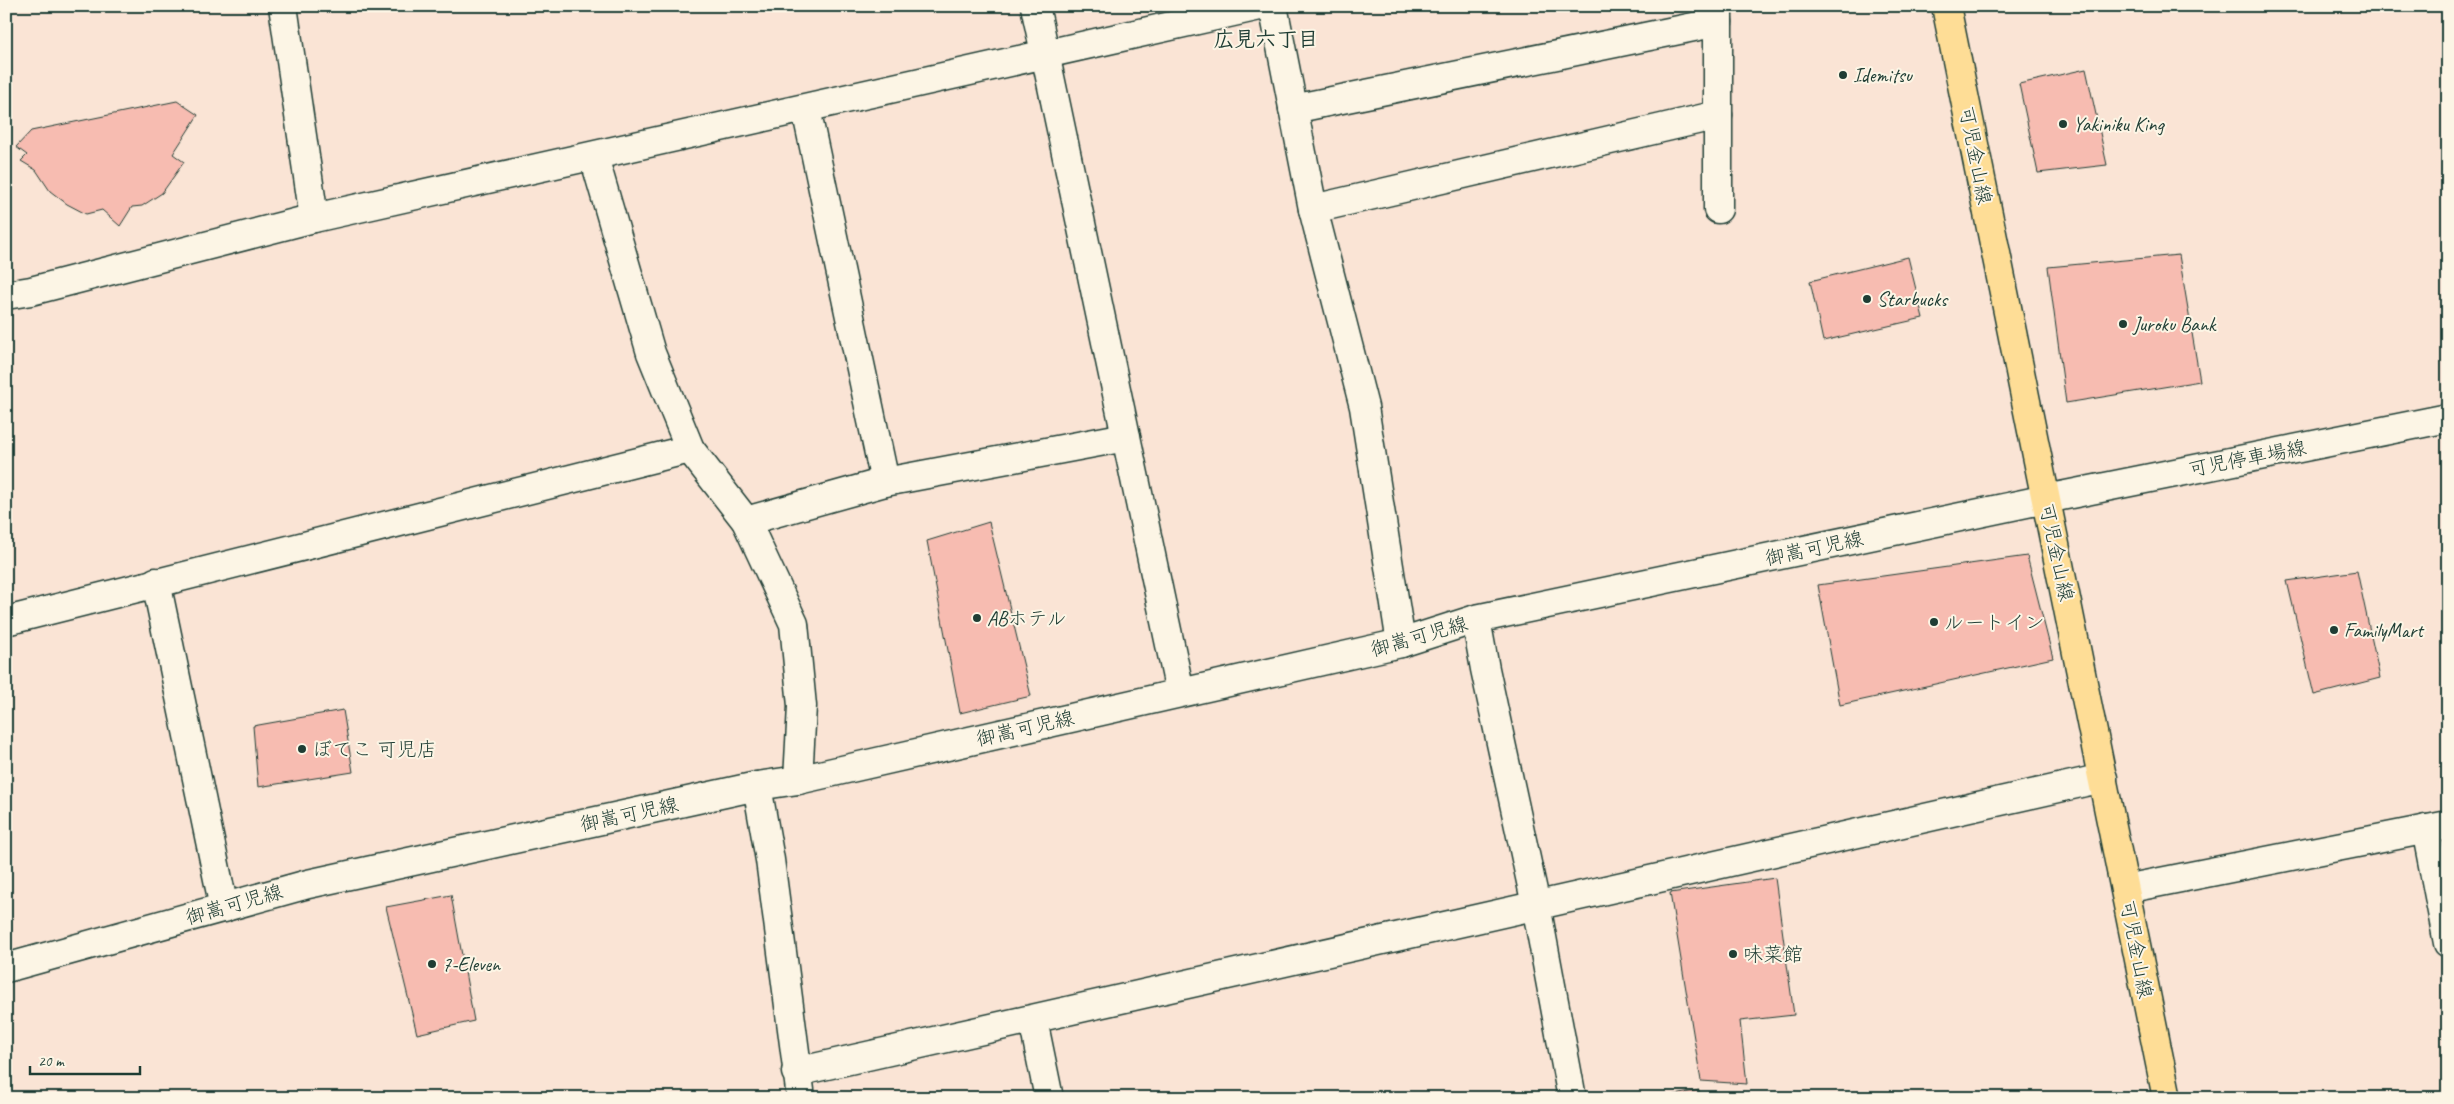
<svg xmlns="http://www.w3.org/2000/svg" width="2454" height="1104" font-family="Caveat,'Klee One',sans-serif">
<rect width="100%" height="100%" fill="#fae4d5"/>
<filter id="ink" filterUnits="userSpaceOnUse"><feTurbulence type="fractalNoise" baseFrequency=".02" numOctaves="2"/><feDisplacementMap in="SourceGraphic" scale="10" xChannelSelector="R" yChannelSelector="G"/><feConvolveMatrix kernelMatrix="1 2 1 2 8 2 1 2 1" color-interpolation-filters="sRGB"/></filter>
<g filter="url(#ink)">
<g fill="#f7bcb1" stroke="#1f3d34">
<path d="M 2086,69 L 2107,165 L 2038,173 L 2019,84 Z"/>
<path d="M 177,101 L 198,115 L 173,154 L 184,162 L 162,193 L 142,206 L 132,207 L 120,226 L 102,210 L 86,214 L 67,204 L 50,191 L 36,170 L 21,161 L 27,155 L 16,147 L 31,131 Z"/>
<path d="M 2179,255 L 2200,381 L 2066,403 L 2048,267 Z"/>
<path d="M 1908,257 L 1923,318 L 1823,341 L 1810,281 Z"/>
<path d="M 989,522 L 1031,696 L 960,713 L 927,541 Z"/>
<path d="M 2027,556 L 2053,658 L 1840,705 L 1818,585 Z"/>
<path d="M 2357,571 L 2380,678 L 2314,695 L 2287,581 Z"/>
<path d="M 343,710 L 353,772 L 258,787 L 253,726 Z"/>
<path d="M 1775,878 L 1794,1015 L 1740,1021 L 1747,1084 L 1701,1081 L 1670,893 Z"/>
<path d="M 451,895 L 474,1021 L 417,1034 L 386,907 Z"/>
<path d="M 1699,1090 L 1700,1098 L 1661,1098 Z"/>
<path d="M 1967,1093 L 1968,1098 L 1940,1098 Z"/>
</g>
<g fill="none" stroke-linecap="round" stroke-linejoin="round">
<g stroke="#1f3d34" stroke-width="31">
<g id="street">
<path d="M 283,6 L 314,218"/>
<path d="M 1035,6 L 1180,692"/>
<path d="M 1273,6 L 1313,209 L 1364,407 L 1401,643"/>
<path d="M 806,109 L 885,482"/>
<path d="M 1293,109 L 1718,22 L 1718,6"/>
<path d="M 594,157 L 651,353 L 690,449 L 746,521 L 794,624 L 802,706 L 798,780"/>
<path d="M 1313,209 L 1718,115"/>
<path d="M 1718,209 L 1718,22"/>
<path d="M 746,521 L 885,482 L 1126,437"/>
<path d="M 156,582 L 224,908"/>
<path d="M 1476,619 L 1485,669 L 1536,905 L 1572,1098"/>
<path d="M 6,621 L 690,449"/>
<path d="M 757,786 L 770,860 L 801,1098"/>
<path d="M 2426,829 L 2448,943"/>
<path d="M 2125,889 L 2448,825"/>
<path d="M 1033,1020 L 1049,1098"/>
<path d="M 796,1072 L 2103,778"/>
</g>
</g>
<g stroke="#1f3d34" stroke-width="31">
<g id="secondary">
<path d="M 6,295 L 31,291 L 314,218 L 1260,6"/>
<path d="M 6,968 L 308,884 L 757,786 L 798,780 L 1401,643 L 1476,619 L 2046,499 L 2448,418"/>
</g>
</g>
<g stroke="#1f3d34" stroke-width="31">
<path id="primary" d="M 1946,6 L 2167,1098"/>
</g>
<use href="#street" stroke="#fcf5e5" stroke-width="28"/>
<use href="#secondary" stroke="#fcf5e5" stroke-width="28"/>
<use href="#primary" stroke="#fedd96" stroke-width="28"/>
</g>
</g>
<g fill="#1f3d34" stroke="#fcf5e5" stroke-width="2">
<circle cx="1843" cy="75" r="5"/>
<circle cx="2063" cy="124" r="5"/>
<circle cx="1867" cy="299" r="5"/>
<circle cx="2123" cy="324" r="5"/>
<circle cx="977" cy="618" r="5"/>
<circle cx="1934" cy="622" r="5"/>
<circle cx="2334" cy="630" r="5"/>
<circle cx="302" cy="749" r="5"/>
<circle cx="1733" cy="954" r="5"/>
<circle cx="432" cy="964" r="5"/>
</g>
<g text-anchor="middle" stroke-width="4" stroke-linejoin="round" paint-order="stroke">
<g font-size="20" fill="#1f3d34" stroke="#fcf5e5" text-anchor="start">
<text x="1853" y="82">Idemitsu</text>
<text x="2073" y="131">Yakiniku King</text>
<text x="1877" y="306">Starbucks</text>
<text x="2133" y="331">Juroku Bank</text>
<text x="987" y="625">ABホテル</text>
<text x="1944" y="629">ルートイン</text>
<text x="2344" y="637">FamilyMart</text>
<text x="312" y="756">ぼてこ 可児店</text>
<text x="1743" y="961">味菜館</text>
<text x="442" y="971">7-Eleven</text>
</g>
<g font-size="20" fill="#1f3d34" stroke="#fcf5e5">
<text transform="translate(1976 155) rotate(79)" y="7">可児金山線</text>
<text transform="translate(2247 458) rotate(-11)" y="7">可児停車場線</text>
<text transform="translate(1814 548) rotate(-12)" y="7">御嵩可児線</text>
<text transform="translate(2057 552) rotate(78)" y="7">可児金山線</text>
<text transform="translate(1419 636) rotate(-16)" y="7">御嵩可児線</text>
<text transform="translate(1025 728) rotate(-13)" y="7">御嵩可児線</text>
<text transform="translate(629 814) rotate(-12)" y="7">御嵩可児線</text>
<text transform="translate(234 904) rotate(-16)" y="7">御嵩可児線</text>
<text transform="translate(2137 949) rotate(79)" y="7">可児金山線</text>
</g>
<g font-size="21" font-weight="bold" fill="#1f3d34" stroke="#fcf5e5">
<text x="1266" y="46">広見六丁目</text>
</g>
</g>
<rect width="2454" height="1104" fill="none" stroke="#fcf5e5" stroke-width="25"/>
<rect x="12" y="12" width="2429" height="1079" fill="none" stroke="#1f3d34" stroke-width="2" filter="url(#ink)"/>
<path d="M30 1066v8h110v-8" fill="none" stroke="#1f3d34" stroke-width="2.5"/>
<text x="38" y="1066" font-size="15" fill="#1f3d34" stroke="#fcf5e5" stroke-width="4" paint-order="stroke">20 m</text>
</svg>
